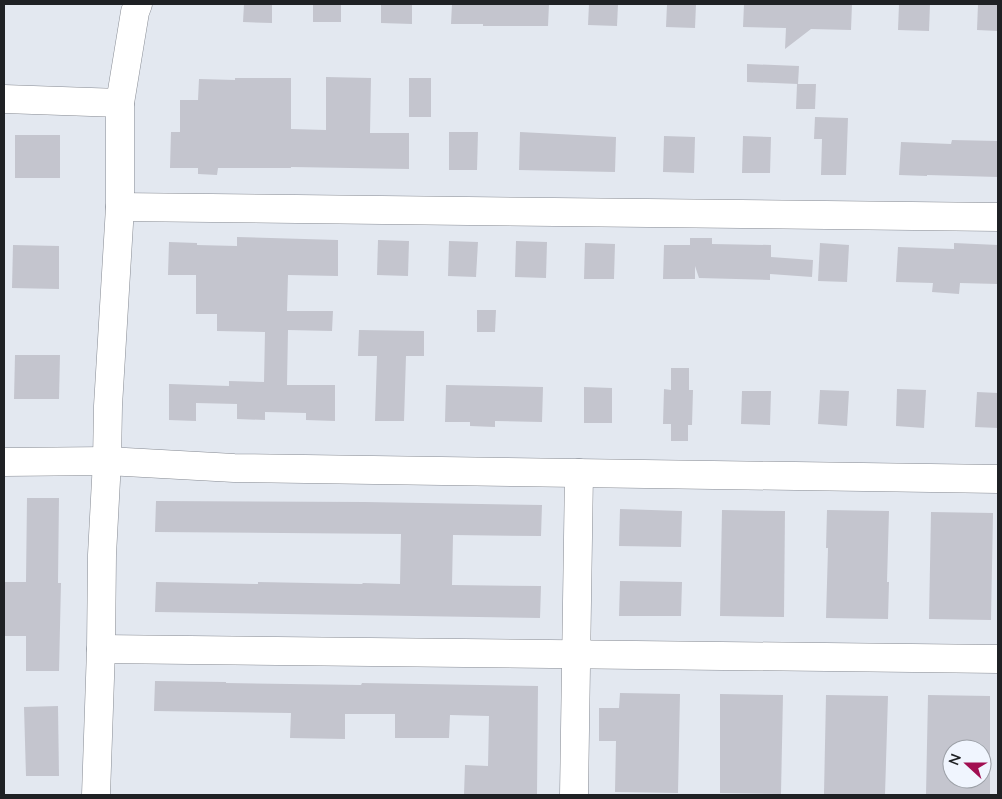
<svg xmlns="http://www.w3.org/2000/svg" width="1002" height="799" font-family="Lato,sans-serif">
<rect width="100%" height="100%" fill="#e3e8f0"/>
<g fill="#c4c5ce" fill-rule="evenodd">
<path d="M 244,4 L 272,4 L 272,23 L 243,22 Z"/>
<rect x="313" y="4" width="28" height="18"/>
<path d="M 381,4 L 412,4 L 412,24 L 381,23 Z"/>
<path d="M 452,4 L 549,4 L 548,26 L 483,26 L 483,24 L 451,24 Z"/>
<path d="M 589,4 L 618,4 L 617,26 L 588,25 Z"/>
<path d="M 667,4 L 696,4 L 695,28 L 666,27 Z"/>
<path d="M 744,4 L 852,4 L 851,30 L 811,29 L 785,49 L 786,28 L 743,27 Z"/>
<path d="M 899,4 L 930,4 L 929,31 L 898,30 Z"/>
<path d="M 978,4 L 998,4 L 998,31 L 977,30 Z"/>
<path d="M 747,64 L 799,66 L 798,84 L 747,82 Z"/>
<path d="M 326,77 L 371,78 L 370,133 L 409,133 L 409,169 L 291,167 L 291,168 L 218,168 L 217,175 L 198,174 L 198,168 L 170,168 L 171,132 L 180,132 L 180,100 L 198,100 L 199,79 L 235,80 L 235,78 L 291,78 L 291,129 L 326,130 Z"/>
<rect x="409" y="78" width="22" height="39"/>
<path d="M 797,84 L 816,84 L 815,109 L 796,109 Z"/>
<path d="M 815,117 L 848,118 L 846,175 L 821,175 L 822,139 L 814,139 Z"/>
<path d="M 449,132 L 478,132 L 477,170 L 449,170 Z"/>
<path d="M 520,132 L 616,137 L 615,172 L 519,170 Z"/>
<rect x="15" y="135" width="45" height="43"/>
<path d="M 664,136 L 695,137 L 694,173 L 663,172 Z"/>
<path d="M 743,136 L 771,137 L 770,173 L 742,173 Z"/>
<path d="M 952,140 L 998,141 L 998,177 L 927,175 L 927,176 L 899,175 L 901,142 L 951,144 Z"/>
<path d="M 237,237 L 338,240 L 338,276 L 288,275 L 287,311 L 333,311 L 332,331 L 288,330 L 287,385 L 335,385 L 335,421 L 306,420 L 306,413 L 265,412 L 265,420 L 237,419 L 237,404 L 196,403 L 196,421 L 169,420 L 169,384 L 229,386 L 229,381 L 264,382 L 265,332 L 217,331 L 217,314 L 196,314 L 196,275 L 168,275 L 169,242 L 197,243 L 197,245 L 237,246 Z"/>
<path d="M 690,238 L 712,238 L 712,244 L 771,245 L 771,257 L 813,260 L 812,277 L 770,274 L 770,280 L 699,278 L 695,266 L 695,279 L 663,279 L 664,245 L 690,245 Z"/>
<path d="M 378,240 L 409,241 L 408,276 L 377,275 Z"/>
<path d="M 449,241 L 478,242 L 476,277 L 448,276 Z"/>
<path d="M 516,241 L 547,242 L 546,278 L 515,277 Z"/>
<path d="M 585,243 L 615,244 L 614,279 L 584,279 Z"/>
<path d="M 820,243 L 849,245 L 847,282 L 818,281 Z"/>
<path d="M 954,243 L 998,245 L 998,284 L 960,283 L 959,294 L 932,292 L 933,283 L 896,282 L 898,247 L 954,249 Z"/>
<path d="M 13,245 L 59,246 L 59,289 L 12,288 Z"/>
<path d="M 477,310 L 496,310 L 495,332 L 477,332 Z"/>
<path d="M 359,330 L 424,331 L 424,356 L 406,356 L 404,421 L 375,421 L 377,356 L 358,356 Z"/>
<path d="M 15,355 L 60,355 L 59,399 L 14,399 Z"/>
<path d="M 671,368 L 689,368 L 689,390 L 693,390 L 692,425 L 688,425 L 688,441 L 671,441 L 671,424 L 663,424 L 664,389 L 671,390 Z"/>
<path d="M 446,385 L 543,387 L 542,422 L 495,421 L 495,427 L 470,426 L 470,422 L 445,422 Z"/>
<path d="M 584,387 L 612,388 L 612,423 L 584,423 Z"/>
<path d="M 897,389 L 926,390 L 924,428 L 896,426 Z"/>
<path d="M 820,390 L 849,391 L 847,426 L 818,424 Z"/>
<path d="M 742,391 L 771,391 L 770,425 L 741,424 Z"/>
<path d="M 977,392 L 998,393 L 998,428 L 975,427 Z"/>
<path d="M 27,498 L 59,498 L 58,583 L 61,583 L 59,671 L 26,671 L 26,636 L 4,636 L 4,582 L 26,582 Z"/>
<path d="M 156,501 L 365,502 L 542,505 L 541,536 L 453,535 L 452,585 L 541,586 L 540,618 L 155,612 L 156,582 L 258,584 L 258,582 L 362,584 L 363,583 L 400,584 L 401,534 L 155,532 Z"/>
<path d="M 620,509 L 682,511 L 681,547 L 619,546 Z"/>
<path d="M 722,510 L 785,511 L 784,617 L 720,616 Z"/>
<path d="M 827,510 L 889,511 L 887,582 L 889,582 L 888,619 L 826,618 L 828,548 L 826,548 Z"/>
<path d="M 931,512 L 993,513 L 991,620 L 929,619 Z"/>
<path d="M 620,581 L 682,582 L 681,616 L 619,616 Z"/>
<path d="M 155,681 L 226,682 L 226,683 L 361,685 L 362,683 L 538,686 L 537,795 L 464,795 L 465,765 L 488,766 L 489,716 L 450,715 L 449,738 L 395,738 L 395,714 L 345,714 L 345,739 L 290,738 L 291,713 L 154,711 Z"/>
<path d="M 620,693 L 680,694 L 678,793 L 615,792 L 616,741 L 599,741 L 599,708 L 619,708 Z"/>
<path d="M 720,694 L 783,695 L 781,794 L 720,793 Z"/>
<path d="M 826,695 L 888,696 L 885,795 L 824,794 Z"/>
<path d="M 928,695 L 990,696 L 990,795 L 926,795 ZM 952,749 L 982,749 L 982,779 L 952,779 Z"/>
<path d="M 58,706 L 59,776 L 26,776 L 24,707 Z"/>
</g>
<g fill="none" stroke-linecap="round" stroke-linejoin="round">
<g stroke="#868a92" stroke-width="29">
<g id="minor">
<path d="M 4,99 L 120,103"/>
<path d="M 120,207 L 998,217"/>
<path d="M 4,462 L 107,461 L 234,468 L 998,479"/>
<path d="M 101,649 L 998,659"/>
<path d="M 96,795 L 101,649 L 102,555 L 107,461 L 108,406 L 120,207 L 120,103 L 135,12 L 138,4"/>
<path d="M 574,795 L 579,473"/>
</g>
</g>
<use href="#minor" stroke="#fff" stroke-width="28"/>
</g>
<rect width="1002" height="799" fill="none" stroke="#1f2124" stroke-width="10"/>
<g transform="translate(967 764) rotate(291)"><circle r="24" fill="#f0f5fe" stroke="#9ca0a7"/>
<path d="M0-4L9 19L0 12L-9 19Z" fill="#a10e51"/>
<text y="-8" font-size="14" font-weight="bold" text-anchor="middle" fill="#1f2124">N</text>
</g>
</svg>
